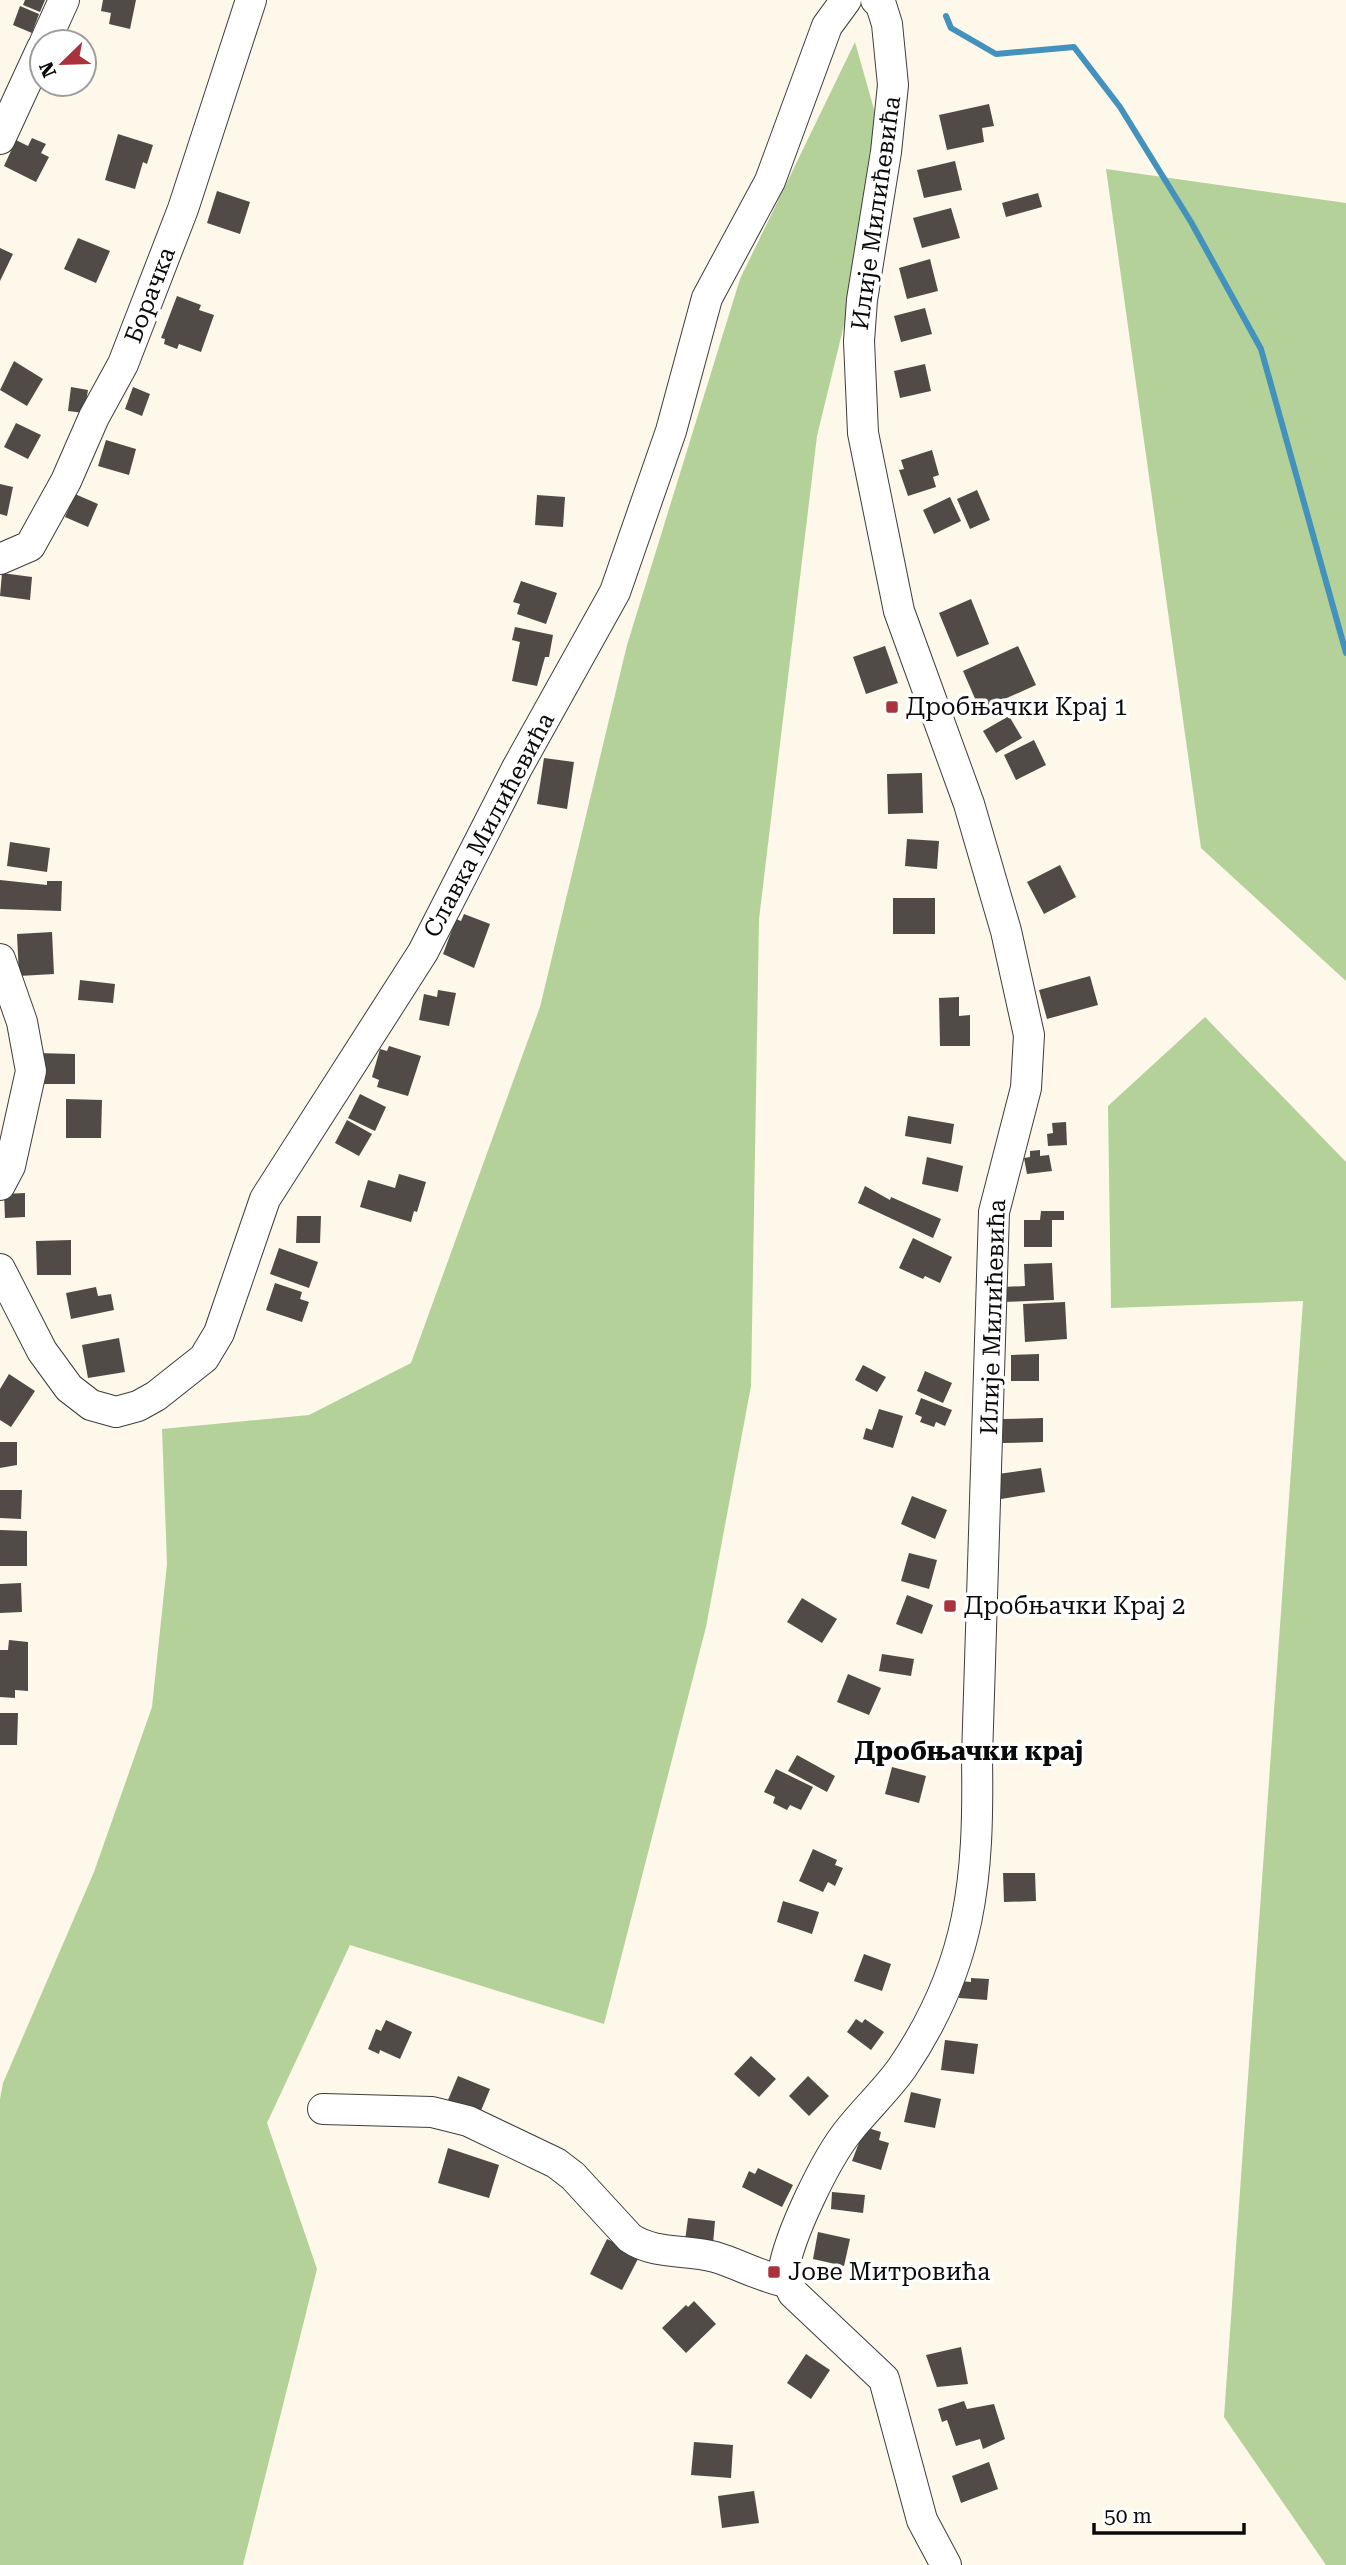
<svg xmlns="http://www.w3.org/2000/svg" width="1346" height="2565" font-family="'Roboto Serif',serif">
<rect width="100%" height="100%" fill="#fdf8e9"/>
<g fill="#b4d199">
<path d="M 855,42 L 886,152 L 817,436 L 759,919 L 751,1386 L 706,1627 L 604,2024 L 350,1945 L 267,2123 L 317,2269 L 243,2565 L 0,2565 L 0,2099 L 3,2083 L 94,1872 L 152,1707 L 167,1564 L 162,1429 L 309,1415 L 411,1363 L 540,1007 L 627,645 L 740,279 Z"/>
<path d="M 1106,169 L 1346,203 L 1346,981 L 1201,848 Z"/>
<path d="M 1205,1017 L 1346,1162 L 1346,2565 L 1326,2565 L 1224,2417 L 1303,1301 L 1111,1308 L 1108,1106 Z"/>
</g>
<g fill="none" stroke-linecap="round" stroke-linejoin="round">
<path stroke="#4391bd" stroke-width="6" d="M 946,16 L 951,28 L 996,54 L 1074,47 L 1120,107 L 1191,222 L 1261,349 L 1346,653"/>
</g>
<g fill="#514b48">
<path d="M 25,0 L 45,0 L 40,12 L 23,5 Z"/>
<path d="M 103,0 L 136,0 L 130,29 L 109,24 L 111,13 L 101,11 Z"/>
<path d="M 20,6 L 39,14 L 32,33 L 13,25 Z"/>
<path d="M 989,104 L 994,126 L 982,128 L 984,142 L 947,150 L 939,115 Z"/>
<path d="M 118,134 L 153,145 L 147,164 L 143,162 L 135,189 L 105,180 Z"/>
<path d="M 32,138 L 46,144 L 41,153 L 49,157 L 36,182 L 4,166 L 16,140 L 28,146 Z"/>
<path d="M 955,161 L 962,190 L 924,198 L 917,170 Z"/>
<path d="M 217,191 L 250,202 L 240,234 L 207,223 Z"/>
<path d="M 1038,193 L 1042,207 L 1006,217 L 1002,203 Z"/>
<path d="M 951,208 L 960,238 L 922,248 L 913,218 Z"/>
<path d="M 78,238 L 110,251 L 96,283 L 64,269 Z"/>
<path d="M 0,248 L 13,254 L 0,281 Z"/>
<path d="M 930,259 L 938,291 L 907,299 L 899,268 Z"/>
<path d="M 177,296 L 201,305 L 199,310 L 214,315 L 201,352 L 179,344 L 177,349 L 164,344 L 165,339 L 161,338 Z"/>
<path d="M 925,308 L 932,334 L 901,342 L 894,316 Z"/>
<path d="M 14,361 L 43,379 L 27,406 L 0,390 Z"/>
<path d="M 925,364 L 931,391 L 900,398 L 894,371 Z"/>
<path d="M 71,387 L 88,390 L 84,413 L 68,411 Z"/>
<path d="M 133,387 L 150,394 L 142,416 L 125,409 Z"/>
<path d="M 16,423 L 41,435 L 28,459 L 4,447 Z"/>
<path d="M 106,440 L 136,449 L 129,475 L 98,466 Z"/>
<path d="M 932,450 L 939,475 L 933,477 L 936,487 L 908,496 L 899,470 L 904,469 L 901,460 Z"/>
<path d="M 0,484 L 13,487 L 7,516 L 0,514 Z"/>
<path d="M 977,490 L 990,520 L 970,529 L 957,499 Z"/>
<path d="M 75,494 L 98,504 L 88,527 L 65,517 Z"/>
<path d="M 537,495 L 565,497 L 563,527 L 535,525 Z"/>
<path d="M 950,497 L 961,521 L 934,534 L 923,510 Z"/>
<path d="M 2,573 L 32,577 L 30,600 L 0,596 Z"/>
<path d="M 521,581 L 557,593 L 546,624 L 517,614 L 520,604 L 513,602 Z"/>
<path d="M 971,599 L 989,644 L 957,657 L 939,613 Z"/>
<path d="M 515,627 L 553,635 L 549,657 L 545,657 L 537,686 L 512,681 L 520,642 L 512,640 Z"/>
<path d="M 885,646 L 898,683 L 866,694 L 853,657 Z"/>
<path d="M 1018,646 L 1036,685 L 980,710 L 963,671 Z"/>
<path d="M 1009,716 L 1022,738 L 996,753 L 983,731 Z"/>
<path d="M 1034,740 L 1046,765 L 1016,780 L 1004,755 Z"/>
<path d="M 544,758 L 574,762 L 567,809 L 537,804 Z"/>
<path d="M 922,773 L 923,813 L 888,814 L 887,774 Z"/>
<path d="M 907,839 L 939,841 L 937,869 L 905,866 Z"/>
<path d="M 10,842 L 50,848 L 47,872 L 7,866 Z"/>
<path d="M 1060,865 L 1076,897 L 1044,914 L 1027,882 Z"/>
<path d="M 0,880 L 47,885 L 47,881 L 62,881 L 61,911 L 0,909 Z"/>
<rect x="893" y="898" width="42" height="36"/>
<path d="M 464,914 L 490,924 L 474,968 L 443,954 L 456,919 L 461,921 Z"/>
<path d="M 52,932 L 54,974 L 19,976 L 17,934 Z"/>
<path d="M 1090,976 L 1098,1005 L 1047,1019 L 1039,990 Z"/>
<path d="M 80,980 L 115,984 L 113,1003 L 78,1000 Z"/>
<path d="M 438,990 L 456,993 L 449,1026 L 419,1020 L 424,994 L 437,997 Z"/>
<path d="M 959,997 L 959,1016 L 970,1015 L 970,1046 L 940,1046 L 939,998 Z"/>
<path d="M 389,1046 L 421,1056 L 408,1096 L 377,1087 L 379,1080 L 372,1077 L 380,1049 L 387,1051 Z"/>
<path d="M 36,1053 L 75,1054 L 75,1084 L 36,1084 Z"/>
<path d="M 360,1094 L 386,1107 L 375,1131 L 348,1118 Z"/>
<path d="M 66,1099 L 102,1100 L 101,1138 L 66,1138 Z"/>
<path d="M 908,1116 L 954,1124 L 951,1144 L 905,1136 Z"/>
<path d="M 347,1120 L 372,1134 L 359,1156 L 335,1143 Z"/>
<path d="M 1066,1122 L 1067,1145 L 1048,1146 L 1047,1134 L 1053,1133 L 1052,1123 Z"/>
<path d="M 1040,1150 L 1040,1156 L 1049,1155 L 1052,1171 L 1027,1174 L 1024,1158 L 1030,1157 L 1030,1151 Z"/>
<path d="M 927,1157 L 963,1166 L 958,1192 L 922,1184 Z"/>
<path d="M 399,1174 L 426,1182 L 417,1212 L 414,1211 L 411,1222 L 360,1207 L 368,1180 L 395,1188 Z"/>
<path d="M 865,1186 L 890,1200 L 891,1197 L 941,1219 L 933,1238 L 858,1203 Z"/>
<path d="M 25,1193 L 25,1217 L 5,1218 L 4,1194 Z"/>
<path d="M 1041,1211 L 1064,1211 L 1064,1220 L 1052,1220 L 1052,1247 L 1024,1247 L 1024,1220 L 1040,1220 Z"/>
<path d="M 297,1216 L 321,1216 L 320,1243 L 296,1243 Z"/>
<path d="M 913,1238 L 952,1257 L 940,1283 L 925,1276 L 923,1279 L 899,1268 Z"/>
<path d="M 71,1240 L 71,1275 L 37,1275 L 36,1241 Z"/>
<path d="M 279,1248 L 318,1262 L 309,1288 L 270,1274 Z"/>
<path d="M 1052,1263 L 1054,1300 L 1002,1302 L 1001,1287 L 1025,1286 L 1024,1264 Z"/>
<path d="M 275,1283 L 302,1292 L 300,1299 L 309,1302 L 302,1322 L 266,1310 Z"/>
<path d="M 96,1287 L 98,1296 L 111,1294 L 114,1310 L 71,1319 L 66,1293 Z"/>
<path d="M 1065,1302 L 1067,1339 L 1025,1342 L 1023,1304 Z"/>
<path d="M 119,1338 L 125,1372 L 88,1378 L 82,1345 Z"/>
<path d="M 1039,1354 L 1039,1381 L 1011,1381 L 1011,1355 Z"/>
<path d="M 863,1365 L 886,1377 L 877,1392 L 855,1380 Z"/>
<path d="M 925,1371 L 952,1383 L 943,1403 L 917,1391 Z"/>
<path d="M 9,1374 L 35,1391 L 11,1427 L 0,1420 L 0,1389 Z"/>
<path d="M 921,1398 L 952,1410 L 945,1426 L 936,1422 L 934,1427 L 920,1422 L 922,1417 L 915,1414 Z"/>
<path d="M 879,1409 L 903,1416 L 893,1448 L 863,1439 L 866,1428 L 872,1430 Z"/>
<path d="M 1043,1418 L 1043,1442 L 1003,1443 L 1003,1419 Z"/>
<path d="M 0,1442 L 17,1442 L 17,1465 L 0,1468 Z"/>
<path d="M 1041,1468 L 1045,1492 L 1001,1499 L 998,1474 Z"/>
<path d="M 0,1490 L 22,1490 L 21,1519 L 0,1518 Z"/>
<path d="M 912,1496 L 947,1510 L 935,1539 L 901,1524 Z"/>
<path d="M 0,1530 L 27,1531 L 27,1566 L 0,1566 Z"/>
<path d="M 909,1553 L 937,1560 L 929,1589 L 901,1581 Z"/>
<path d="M 21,1583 L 22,1612 L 0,1613 L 0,1584 Z"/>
<path d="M 907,1595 L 933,1605 L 922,1634 L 896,1624 Z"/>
<path d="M 802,1598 L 837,1619 L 822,1643 L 787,1622 Z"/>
<path d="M 9,1640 L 28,1642 L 28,1691 L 15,1690 L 15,1698 L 0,1697 L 0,1650 L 8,1650 Z"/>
<path d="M 882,1654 L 914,1659 L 911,1676 L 879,1671 Z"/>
<path d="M 848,1674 L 881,1688 L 869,1715 L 837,1702 Z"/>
<path d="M 0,1713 L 18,1713 L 17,1745 L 0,1745 Z"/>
<path d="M 797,1755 L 835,1776 L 827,1792 L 788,1771 Z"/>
<path d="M 892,1767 L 926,1776 L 919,1803 L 885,1794 Z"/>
<path d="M 776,1769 L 813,1787 L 801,1810 L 790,1805 L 787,1810 L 773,1803 L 775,1797 L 764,1792 Z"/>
<path d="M 813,1849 L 837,1860 L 835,1865 L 843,1868 L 835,1886 L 828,1882 L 823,1892 L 799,1881 Z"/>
<path d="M 1003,1873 L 1035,1873 L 1036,1901 L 1004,1902 Z"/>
<path d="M 783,1901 L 819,1912 L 812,1934 L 777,1922 Z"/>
<path d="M 864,1954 L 891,1964 L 882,1991 L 854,1981 Z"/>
<path d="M 971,1978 L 989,1979 L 987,2000 L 959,1998 L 960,1981 L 971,1982 Z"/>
<path d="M 856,2019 L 862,2023 L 865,2019 L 884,2032 L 871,2050 L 847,2032 Z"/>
<path d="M 386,2020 L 412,2032 L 400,2059 L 380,2050 L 379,2054 L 368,2049 L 376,2029 L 381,2031 Z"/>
<path d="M 945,2040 L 978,2044 L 974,2074 L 941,2070 Z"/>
<path d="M 751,2056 L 776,2079 L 759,2097 L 734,2074 Z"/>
<path d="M 458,2076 L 490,2089 L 480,2113 L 448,2100 Z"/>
<path d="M 808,2076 L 829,2096 L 809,2116 L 789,2096 Z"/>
<path d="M 911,2092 L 941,2099 L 935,2128 L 904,2122 Z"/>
<path d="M 865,2127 L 881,2132 L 879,2140 L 889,2143 L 881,2170 L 852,2161 Z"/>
<path d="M 448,2148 L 499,2165 L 489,2198 L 438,2183 Z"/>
<path d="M 758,2168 L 793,2185 L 782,2207 L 742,2187 L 749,2171 L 755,2174 Z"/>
<path d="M 832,2192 L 865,2195 L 863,2213 L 831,2209 Z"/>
<path d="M 688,2218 L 715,2221 L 713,2244 L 685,2241 Z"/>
<path d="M 818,2232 L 850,2239 L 844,2266 L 813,2259 Z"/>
<path d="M 607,2239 L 640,2255 L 622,2290 L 590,2274 Z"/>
<path d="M 694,2301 L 716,2324 L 686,2353 L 662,2328 L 686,2305 L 688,2307 Z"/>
<path d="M 961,2347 L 968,2384 L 937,2387 L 926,2355 Z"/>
<path d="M 806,2354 L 830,2370 L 811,2399 L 787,2383 Z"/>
<path d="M 964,2401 L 967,2409 L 994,2404 L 1005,2439 L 983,2449 L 980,2439 L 956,2446 L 947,2420 L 942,2422 L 938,2409 Z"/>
<path d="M 694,2442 L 733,2445 L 731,2478 L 691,2475 Z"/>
<path d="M 989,2462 L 998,2489 L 961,2503 L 952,2476 Z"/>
<path d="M 754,2491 L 759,2523 L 722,2528 L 718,2496 Z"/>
</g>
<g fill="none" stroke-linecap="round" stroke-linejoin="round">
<g stroke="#3d3d3d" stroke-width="32">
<g id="minor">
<path d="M 876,0 L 881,5 L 887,24 L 893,85 L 886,152 L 862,300 L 859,341 L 863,433 L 899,611 L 969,804 L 1006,931 L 1029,1035 L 1026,1088 L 994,1212 L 977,1758 C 979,1878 972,1965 902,2068 C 887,2089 867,2108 850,2129 C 826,2158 789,2235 783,2273 L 793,2293 L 884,2379 L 922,2520 L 946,2565"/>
<path d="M 45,42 L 64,0"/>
<path d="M 0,139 L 42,48"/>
<path d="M 0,559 L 30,546 L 66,481 L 94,417 L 123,364 L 183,209 L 251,0"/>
<path d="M 0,959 L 22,1022 L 31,1071 L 10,1166 L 0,1185"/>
<path d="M 0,1269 L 42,1351 L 69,1388 L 91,1405 L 116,1412 L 138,1406 L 156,1396 L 204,1358 L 219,1333 L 265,1199 L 423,952 L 517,768 L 615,592 L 671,431 L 707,298 L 770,181 L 827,26 L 846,0"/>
<path d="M 323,2109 L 432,2112 L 468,2121 L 556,2163 L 573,2176 L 630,2238 C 655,2255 686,2249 715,2257 C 739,2264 760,2277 787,2282"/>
</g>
</g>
<use href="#minor" stroke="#fff" stroke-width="30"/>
</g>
<g fill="#a9323d" stroke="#fff" stroke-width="2.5">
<rect x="885" y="700" width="14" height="14" rx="3.5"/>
<rect x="943" y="1599" width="14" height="14" rx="3.5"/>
<rect x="767" y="2265" width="14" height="14" rx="3.5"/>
</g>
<g text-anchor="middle" stroke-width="7" stroke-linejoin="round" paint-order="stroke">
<g font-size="24" fill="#0a0a0a" stroke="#fff">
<text transform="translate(876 213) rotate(-82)" y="8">Илије Милићевића</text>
<text transform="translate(150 295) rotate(-69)" y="8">Борачка</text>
<text transform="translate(489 825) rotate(-62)" y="8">Славка Милићевића</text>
<text transform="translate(993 1317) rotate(-88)" y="8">Илије Милићевића</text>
</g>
<g font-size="24" fill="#0a0a0a" stroke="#fff" text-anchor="start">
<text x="906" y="715">Дробњачки Крај 1</text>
<text x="964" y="1614">Дробњачки Крај 2</text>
<text x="788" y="2280">Јове Митровића</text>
</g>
<g font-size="26" font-weight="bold" fill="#0a0a0a" stroke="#fff">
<text x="969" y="1760">Дробњачки крај</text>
</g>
</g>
<g transform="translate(63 63) rotate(247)"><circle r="33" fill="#ffffff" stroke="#9d9d9d" stroke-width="2"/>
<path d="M0-5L12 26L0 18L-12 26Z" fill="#a9323d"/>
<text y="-10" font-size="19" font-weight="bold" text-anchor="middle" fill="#0a0a0a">N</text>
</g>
<path d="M1094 2523v10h150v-10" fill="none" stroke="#0a0a0a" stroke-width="3.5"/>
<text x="1104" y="2523" font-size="21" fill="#0a0a0a" stroke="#ffffff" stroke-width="5" paint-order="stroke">50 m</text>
</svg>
